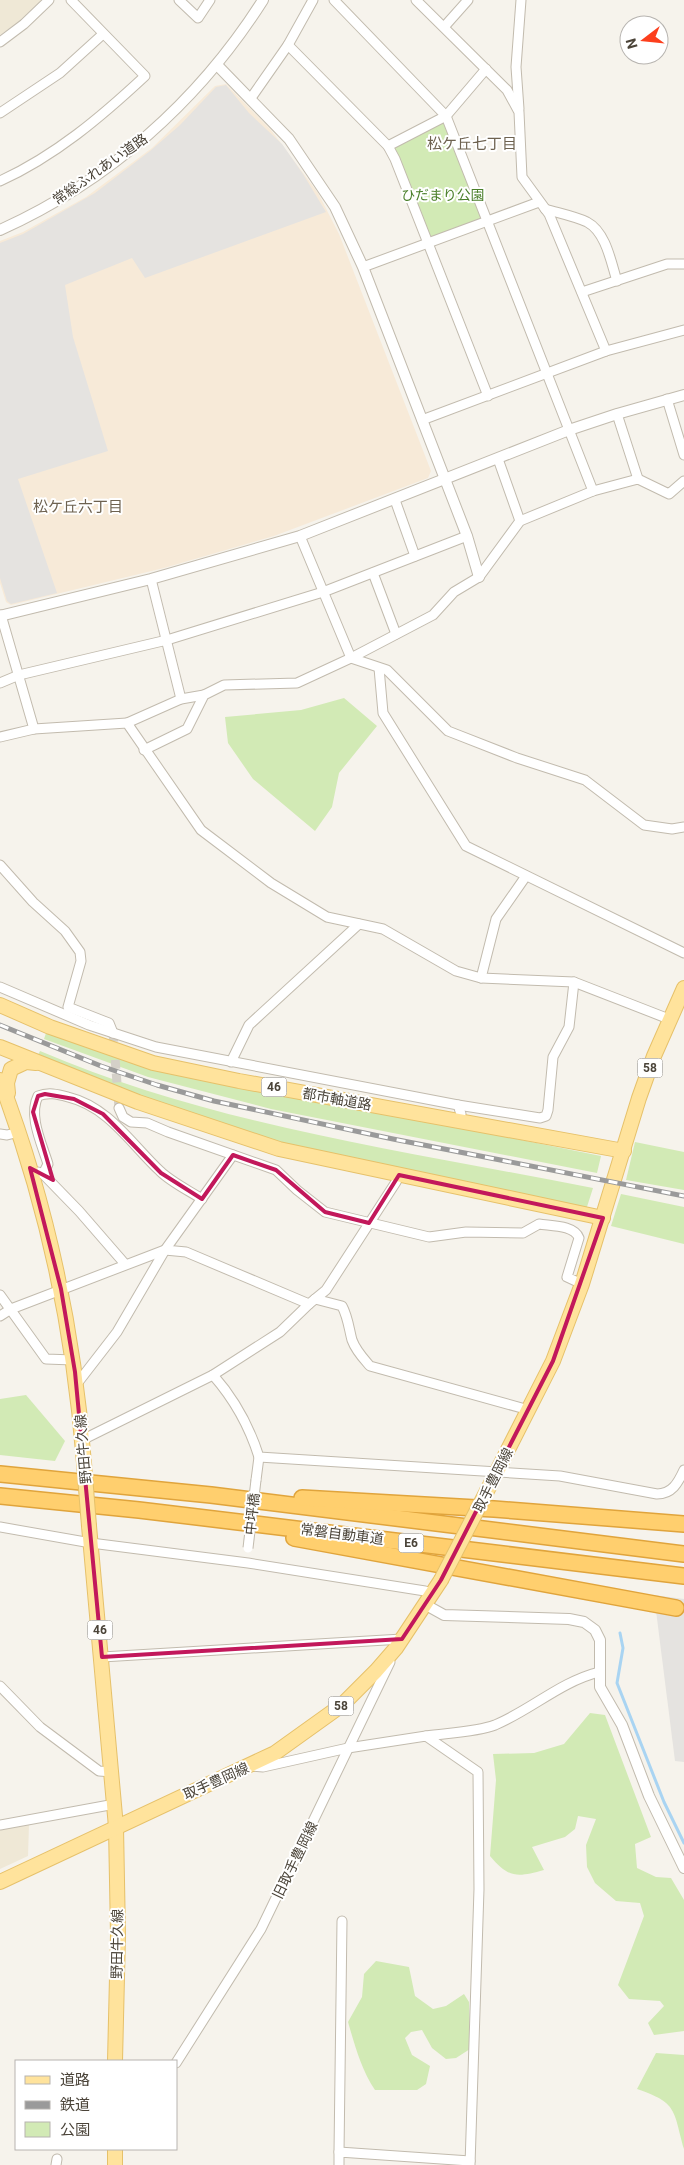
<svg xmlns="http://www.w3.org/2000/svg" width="684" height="2165" font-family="Roboto,'Noto Sans JP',sans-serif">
<rect width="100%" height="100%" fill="#f6f3ec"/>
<path fill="#f7ead8" d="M 226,84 L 271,130 L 318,193 L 339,234 L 431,471 L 428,478 L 274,536 L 164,568 L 11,605 L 6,602 L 0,583 L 0,241 L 23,232 L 86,197 L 152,148 L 215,86 Z"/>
<g fill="#efe8d6">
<path d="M 0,0 L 42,0 L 17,23 L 0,35 Z"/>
<path d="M 29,1824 L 28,1856 L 0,1869 L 0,1830 Z"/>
</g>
<g fill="#d2eab5">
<path d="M 446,116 L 488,221 L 428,244 L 388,146 Z"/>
<path d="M 344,698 L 377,726 L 339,773 L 332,807 L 315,831 L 253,779 L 228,743 L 225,717 L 301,710 Z"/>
<path d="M 46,1033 L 104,1053 L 347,1105 L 601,1156 L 597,1173 L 271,1109 L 148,1077 L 44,1039 Z"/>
<path d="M 40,1051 C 215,1126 407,1151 593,1188 L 586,1210 L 314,1155 L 152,1105 L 37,1057 Z"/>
<path d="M 635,1142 L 684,1152 L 684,1190 L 626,1180 Z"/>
<path d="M 621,1194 L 684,1207 L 684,1244 L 611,1226 Z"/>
<path d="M 26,1395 L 65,1441 L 55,1461 L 0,1455 L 0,1399 Z"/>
<path d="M 590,1713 L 605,1715 L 651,1837 L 635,1844 L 637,1868 L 656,1877 L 671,1878 L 684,1900 L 684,2031 L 654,2035 L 648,2023 L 664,2006 L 660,2001 L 629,1999 L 618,1985 L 644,1916 L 640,1903 L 616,1901 L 595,1883 L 587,1867 L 586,1845 L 596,1819 L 578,1816 L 575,1829 L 565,1837 L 532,1847 L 544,1870 C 518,1877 509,1879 490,1856 L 496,1780 L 493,1754 L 534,1753 L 564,1744 Z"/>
<path d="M 376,1961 L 409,1967 L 415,1996 L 433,2009 L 446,2006 L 464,1994 L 469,2002 L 470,2049 L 456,2058 L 446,2059 L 432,2048 L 422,2030 L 411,2032 L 405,2038 L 412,2055 L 430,2066 L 426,2084 L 417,2090 L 375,2090 C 361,2069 355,2046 348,2022 L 362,1997 L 364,1974 Z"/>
<path d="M 656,2053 L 684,2055 L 684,2149 C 673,2110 678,2103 637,2089 Z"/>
</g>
<g fill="#e5e3e0">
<path d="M 226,85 L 249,113 L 282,144 L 303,174 L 326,212 L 145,278 L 132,258 L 65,285 L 73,337 L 108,451 L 18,479 L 57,593 L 11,604 L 7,601 L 0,578 L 0,243 L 23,234 L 95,193 L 150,151 L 180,125 L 216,87 Z"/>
<path d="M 654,1595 L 684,1599 L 684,1762 L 675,1761 Z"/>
</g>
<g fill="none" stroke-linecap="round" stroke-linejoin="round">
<path stroke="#a9d4f2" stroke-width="3" d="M 620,1633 L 623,1648 L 617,1683 L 664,1802 L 684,1843"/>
<path stroke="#d4d0c8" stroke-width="9" stroke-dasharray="9 4.5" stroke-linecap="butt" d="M 113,1033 L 119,1108"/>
<g stroke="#c2bbae" stroke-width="11">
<g id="minor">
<path d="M 179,0 L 198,18 L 210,0"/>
<path d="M 334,0 L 446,116 L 593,491"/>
<path d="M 416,0 L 507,90 L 519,112 L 522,177 L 549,214 L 606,351 L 684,330"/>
<path d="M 444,27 L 468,0"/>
<path d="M 0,42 L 24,24 L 49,0"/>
<path d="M 288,45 L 388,146 L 395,159 L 488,396"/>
<path d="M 251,98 L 288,45 L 313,0"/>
<path d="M 519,109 L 516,67 L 521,0"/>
<path d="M 0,113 L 60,73 L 103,34"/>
<path d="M 388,146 L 446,116 L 486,69"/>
<path d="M 0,181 C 55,156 101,117 145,76 L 71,0"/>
<path d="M 545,209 C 558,213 574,216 587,222 C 606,232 611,262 617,281"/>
<path d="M 363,267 L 539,202"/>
<path d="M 582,292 L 667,264 L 684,264"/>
<path d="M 667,399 L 684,455"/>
<path d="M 617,414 L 638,479"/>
<path d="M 422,420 L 606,351"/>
<path d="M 498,459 L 520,521"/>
<path d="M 395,500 L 415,556"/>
<path d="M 300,536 L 351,658 L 387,670 L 448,731 L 517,758 L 585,780 L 644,825 L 672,829 L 684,827"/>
<path d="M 373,573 L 396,634"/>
<path d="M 151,579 L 181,699"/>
<path d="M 1,615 L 34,729"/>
<path d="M 379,668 L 383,713 L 466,846 L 684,953"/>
<path d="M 0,683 L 19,675 L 167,640 L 323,592 L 467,536"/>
<path d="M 127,723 L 181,699 L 204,695"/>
<path d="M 0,737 L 34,729 L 127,723 L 201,830 L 271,883 L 327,917 L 383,929 L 456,971 L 481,978 L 574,982 L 669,1019"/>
<path d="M 144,750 L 187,729 L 204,695 L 224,685 L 297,683 L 351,658 L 433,615 L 454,592 L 479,577 L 520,521 L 593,491 L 638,479 L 669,494 L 684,481"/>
<path d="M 0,865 L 33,902 L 65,931 L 80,952 L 81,961 L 68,1007 L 109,1023 L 113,1033"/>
<path d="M 481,978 L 496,919 L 526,876"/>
<path d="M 0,987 L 89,1025 L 156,1047 L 458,1105 L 461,1114 L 460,1122"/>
<path d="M 231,1062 L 249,1025 L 359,924"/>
<path d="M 458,1105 L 540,1118 L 546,1116 L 548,1110 L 553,1057 L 569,1027 L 574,982"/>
<path d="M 119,1108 L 123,1117 L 131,1122 L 147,1123 L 168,1132 L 276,1170 L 297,1190 L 325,1212 L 429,1237 L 466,1232 L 523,1233 L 539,1224 C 551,1226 574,1225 579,1238 L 567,1277 L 582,1284"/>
<path d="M 0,1134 L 7,1135 L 19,1132"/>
<path d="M 38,1172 L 43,1174 L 79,1211 L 125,1264"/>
<path d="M 43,1174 L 48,1164 C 42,1144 28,1116 38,1096 C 48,1092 57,1094 68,1097 C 109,1107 131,1144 160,1171 C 171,1182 188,1190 202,1199"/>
<path d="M 0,1295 L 46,1359 L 73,1360"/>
<path d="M 315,1299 L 342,1306 C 348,1317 349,1329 352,1340 C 356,1351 363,1358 370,1366 L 529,1410"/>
<path d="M 0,1316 L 11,1309 L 165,1250 L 186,1252 L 309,1304 L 326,1290 L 396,1182 L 399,1175"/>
<path d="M 213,1375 L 280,1332 L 309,1304"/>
<path d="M 76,1385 L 117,1332 L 165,1250 L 233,1155"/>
<path d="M 82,1440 L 213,1375 C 235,1400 249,1425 259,1457 L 560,1476 L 657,1494 C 672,1494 678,1483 684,1470"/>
<path d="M 256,1480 L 259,1457"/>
<path d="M 0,1527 L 91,1543 L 248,1563 L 425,1591 L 432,1594"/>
<path d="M 102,1657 L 402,1639"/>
<path d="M 0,1686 L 40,1727 L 99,1771 L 113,1772"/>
<path d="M 426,1736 C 447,1733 477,1732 495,1725 C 531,1710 560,1682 599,1672"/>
<path d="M 251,1766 L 263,1767 L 348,1748 L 426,1736 L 478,1772 L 479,1889 L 470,2165"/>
<path d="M 0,1825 L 115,1804"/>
<path d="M 176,2063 L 261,1929 L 390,1662"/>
<path d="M 339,2152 L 342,1921"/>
<path d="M 56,2165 L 57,2159"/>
<path d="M 339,2165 L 339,2152 L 470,2161"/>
</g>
</g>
<g stroke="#c2bbae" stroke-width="12">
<g id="tertiary">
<path d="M 217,65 L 289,139 L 335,207 L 363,267 L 467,536 L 479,577"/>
<path d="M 0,230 C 109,181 199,101 263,0"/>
<path d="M 0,616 L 151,579 L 300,536 L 569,430 L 617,414 L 684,395"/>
<path d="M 426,1605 L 444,1615 L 569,1619 L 584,1622 L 595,1630 L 600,1640 L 600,1687 L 622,1725 L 649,1796 L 684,1868"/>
</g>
</g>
<g stroke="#e6c16a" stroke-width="16">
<g id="primary">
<path d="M 0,1005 L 50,1027 L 153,1063 L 239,1081 L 624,1151"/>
<path d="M 0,1047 L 138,1102 L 279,1149 L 603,1218"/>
<path d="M 0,1080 C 47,1203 74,1332 84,1463"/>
<path d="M 8,1093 L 7,1083 L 11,1069 L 26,1062 L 36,1063"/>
<path d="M 487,1491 L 553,1361 L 582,1284 L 639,1098 L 654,1056 L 684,988"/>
<path d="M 89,1526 L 116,1827 L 118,1935 L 115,2061"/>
<path d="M 0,1882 L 275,1753 L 342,1705 L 376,1671 L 396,1648 L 441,1580"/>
<path d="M 115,2149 L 115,2165"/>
</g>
</g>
<g stroke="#e0a43c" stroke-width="18">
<g id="motorway">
<path d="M 0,1474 L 211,1495 L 684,1554"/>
<path d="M 0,1496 L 139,1510 L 684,1576"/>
<path d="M 302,1498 L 494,1509 L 684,1524"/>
<path d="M 294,1538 L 676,1608"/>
</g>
</g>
<use href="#minor" stroke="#fff" stroke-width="9"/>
<use href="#tertiary" stroke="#fff" stroke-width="10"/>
<use href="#primary" stroke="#ffe39c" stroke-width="14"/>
<use href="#motorway" stroke="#ffcf6e" stroke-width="15"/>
<g stroke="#9a9a9a" stroke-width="5">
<path id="rail" d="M 0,1025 L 101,1066 L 157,1085 L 214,1101 L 393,1139 L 684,1196"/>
</g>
<use href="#rail" stroke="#fff" stroke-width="3" stroke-dasharray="9" stroke-linecap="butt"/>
<g stroke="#c2bbae" stroke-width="11" stroke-linecap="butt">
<path id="minor-bridge" d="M 248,1548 L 256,1480"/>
</g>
<g stroke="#e6c16a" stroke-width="16" stroke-linecap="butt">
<g id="primary-bridge">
<path d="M 84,1463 L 89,1526"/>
<path d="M 441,1580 L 487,1491"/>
</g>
</g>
<use href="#minor-bridge" stroke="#fff" stroke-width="9"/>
<use href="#primary-bridge" stroke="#ffe39c" stroke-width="14"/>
</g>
<path fill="none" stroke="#c2185b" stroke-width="4" stroke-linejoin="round" d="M 45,1094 L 74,1099 L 103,1114 L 161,1173 L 202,1199 L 233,1155 L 276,1170 L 325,1212 L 369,1223 L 399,1175 L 603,1218 L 553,1361 L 441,1580 L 402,1639 L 102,1657 L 75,1372 L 61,1289 L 30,1168 L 53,1180 L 33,1112 L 38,1096 Z"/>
<g text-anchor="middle" stroke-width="4" stroke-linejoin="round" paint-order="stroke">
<g fill="#fff" stroke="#817c74" stroke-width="1">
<rect x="637.5" y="1058.5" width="25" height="19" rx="4"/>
<rect x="261.5" y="1077.5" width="25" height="19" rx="4"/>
<rect x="398.5" y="1533.5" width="25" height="19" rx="4"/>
<rect x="87.5" y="1620.5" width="25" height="19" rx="4"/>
<rect x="328.5" y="1696.5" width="25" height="19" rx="4"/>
</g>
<g font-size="12" font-weight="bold" fill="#4b4439">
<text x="650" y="1072">58</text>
<text x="274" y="1091">46</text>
<text x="411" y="1547">E6</text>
<text x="100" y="1634">46</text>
<text x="341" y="1710">58</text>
</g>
<g font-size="14" fill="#4b4439" stroke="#fff">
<text transform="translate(100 169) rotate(-35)" y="5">常総ふれあい道路</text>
<text transform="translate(337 1099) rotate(10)" y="5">都市軸道路</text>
<text transform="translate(83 1449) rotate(-95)" y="5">野田牛久線</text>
<text transform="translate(493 1480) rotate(-63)" y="5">取手豊岡線</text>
<text transform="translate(252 1514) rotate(-84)" y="5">中坪橋</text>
<text transform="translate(342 1534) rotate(7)" y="5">常磐自動車道</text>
<text transform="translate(216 1781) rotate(-24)" y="5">取手豊岡線</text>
<text transform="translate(295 1860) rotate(-64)" y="5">旧取手豊岡線</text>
<text transform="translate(117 1944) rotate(-89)" y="5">野田牛久線</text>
</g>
<g font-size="14" fill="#4a7f2a" stroke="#fff">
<text x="443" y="200">ひだまり公園</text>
</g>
<g font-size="15" fill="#6e6250" stroke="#fff">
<text x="472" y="149">松ケ丘七丁目</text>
<text x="78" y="512">松ケ丘六丁目</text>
</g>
</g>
<rect x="15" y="2060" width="162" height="90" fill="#ffffff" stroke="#b7b4b0"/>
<rect x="25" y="2076" width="25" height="8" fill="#ffe39c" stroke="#b7b4b0"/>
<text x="60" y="2085" font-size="15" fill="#4b4439">道路</text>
<rect x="25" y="2101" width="25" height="8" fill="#9a9a9a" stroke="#b7b4b0"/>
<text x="60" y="2110" font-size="15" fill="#4b4439">鉄道</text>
<rect x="25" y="2122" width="25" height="15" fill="#d2eab5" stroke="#b7b4b0"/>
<text x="60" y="2135" font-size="15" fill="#4b4439">公園</text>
<g transform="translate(644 40) rotate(254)"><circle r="24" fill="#ffffff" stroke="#b7b4b0"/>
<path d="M0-4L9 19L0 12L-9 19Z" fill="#fc3f1d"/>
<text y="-8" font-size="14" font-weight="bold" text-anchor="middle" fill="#4b4439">N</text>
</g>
</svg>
